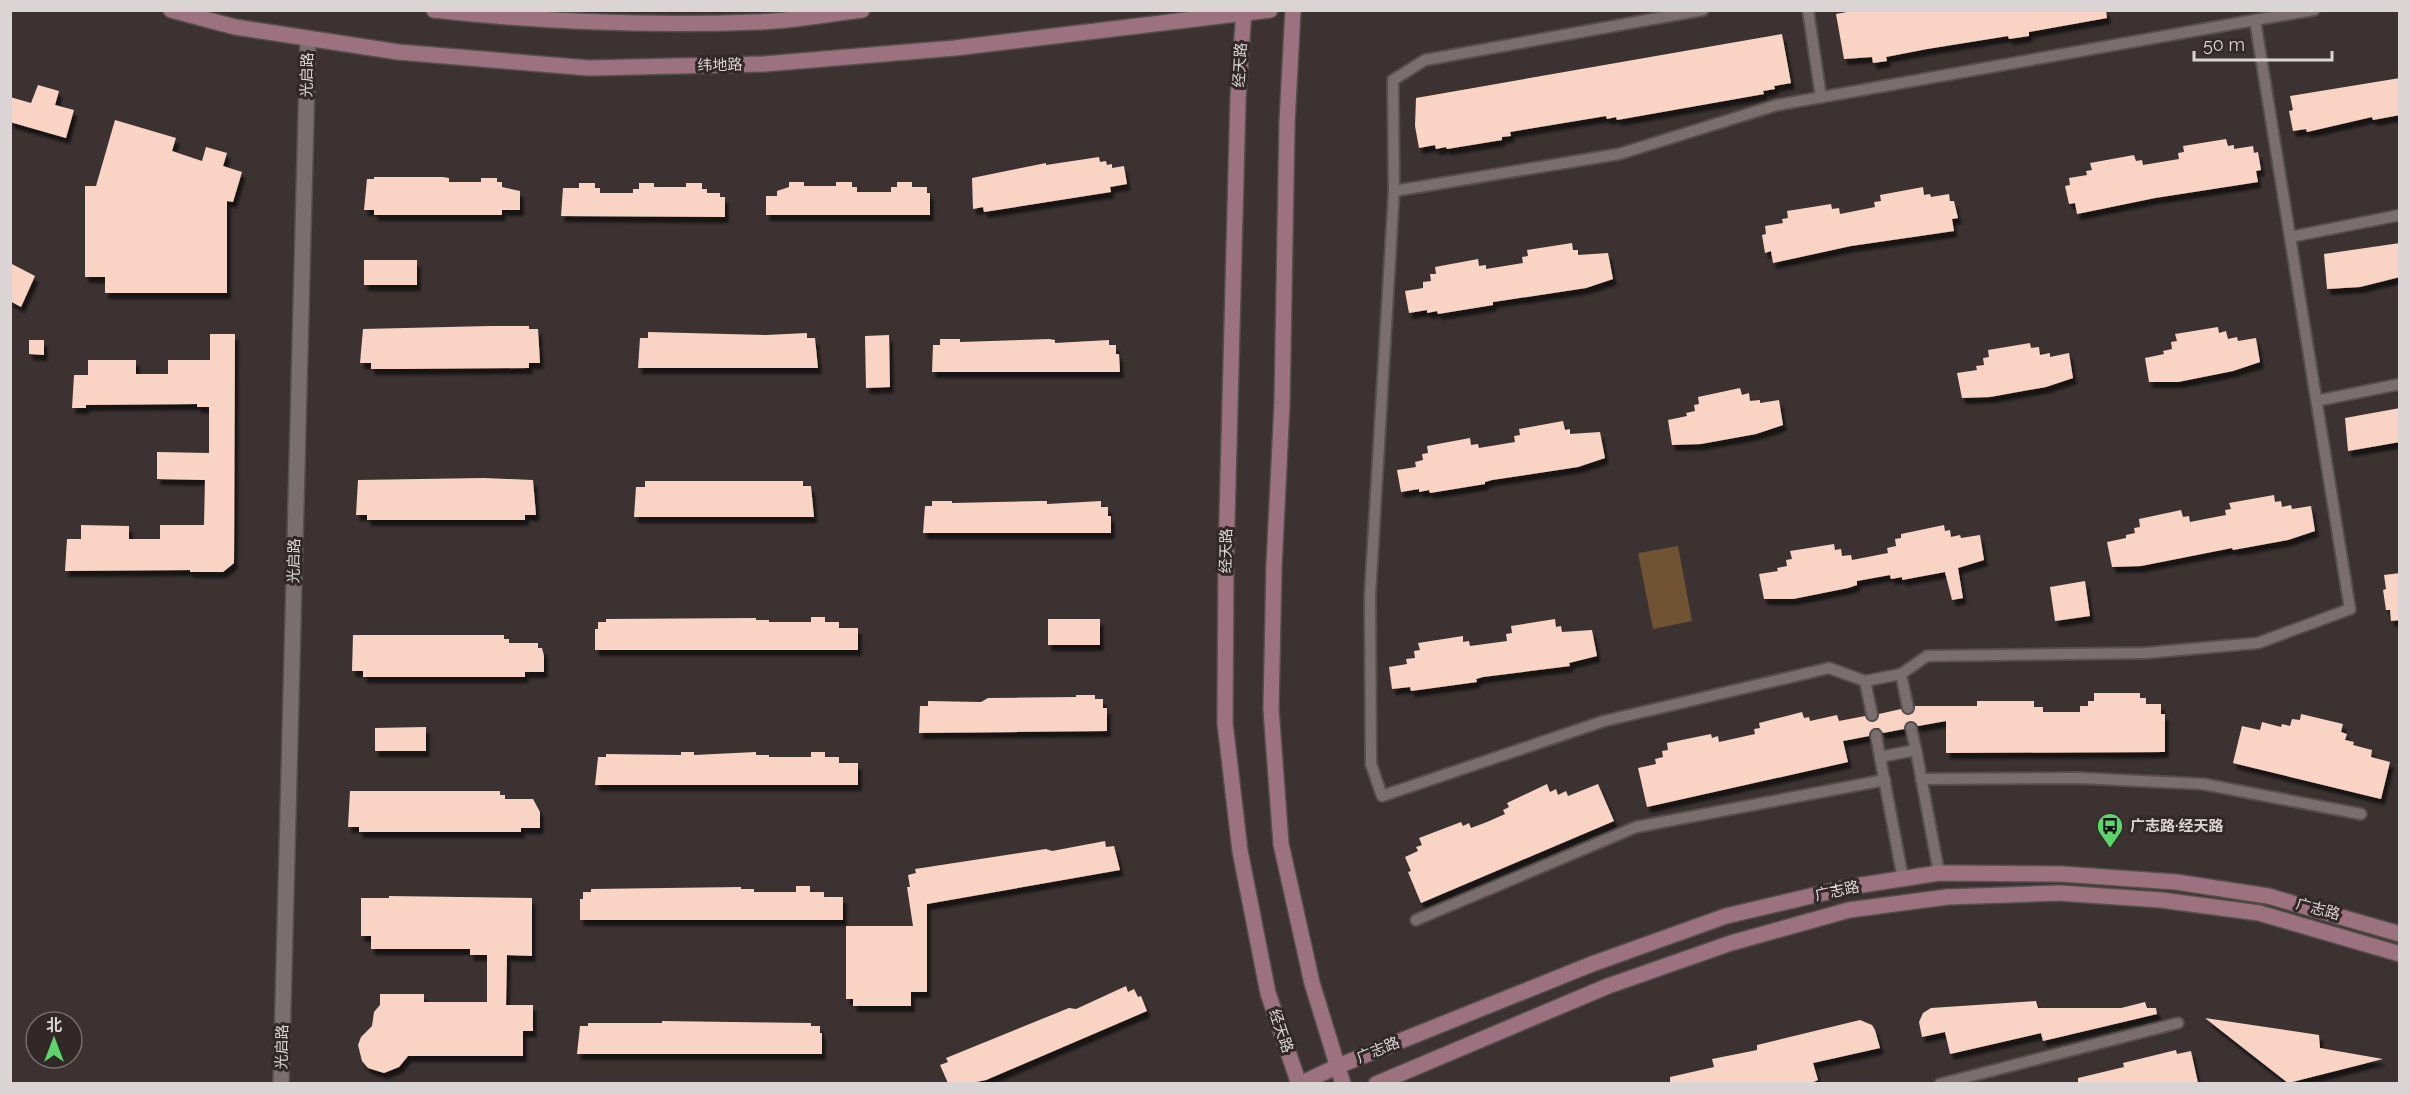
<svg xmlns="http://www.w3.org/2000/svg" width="2410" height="1094" font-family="Raleway,'Noto Sans SC',sans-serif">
<defs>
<filter id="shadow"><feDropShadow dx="3.5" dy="6" stdDeviation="1.5" flood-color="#0009"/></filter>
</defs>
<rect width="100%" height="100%" fill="#3c3232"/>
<path fill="#6f5333" d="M 1678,546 L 1692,621 L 1653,629 L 1638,553 Z"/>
<g fill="#f9d4c4" filter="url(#shadow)">
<path d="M 1858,10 L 2106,10 L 2107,18 L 2029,32 L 2029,36 L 2009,39 L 2008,36 L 1927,49 L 1886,57 L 1887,61 L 1873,63 L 1872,57 L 1844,59 L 1836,14 Z"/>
<path d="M 1782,34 L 1791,83 L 1774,86 L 1775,89 L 1763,91 L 1764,94 L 1617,120 L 1616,117 L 1607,119 L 1606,116 L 1510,132 L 1511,136 L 1502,137 L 1502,140 L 1447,149 L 1446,147 L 1436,149 L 1435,145 L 1419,148 L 1415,126 L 1416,98 Z"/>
<path d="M 2400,78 L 2400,115 L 2373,120 L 2372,117 L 2307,132 L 2306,129 L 2293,131 L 2289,111 L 2293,110 L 2290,96 Z"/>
<path d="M 38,85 L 59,91 L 55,105 L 74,110 L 66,138 L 10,122 L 10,97 L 31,103 Z"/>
<path d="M 115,120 L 176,138 L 172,151 L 202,161 L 206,147 L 227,153 L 223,166 L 242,172 L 233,202 L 227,201 L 227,293 L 105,293 L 105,277 L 85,277 L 85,186 L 96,186 Z"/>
<path d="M 2226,139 L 2228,146 L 2234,145 L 2234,149 L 2253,146 L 2254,153 L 2258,152 L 2261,170 L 2256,171 L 2258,182 L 2155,198 L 2077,214 L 2075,203 L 2069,204 L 2065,186 L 2070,185 L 2069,178 L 2087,175 L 2086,171 L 2092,170 L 2090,163 L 2134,155 L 2136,161 L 2142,160 L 2143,165 L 2179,159 L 2178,153 L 2184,152 L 2183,146 Z"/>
<path d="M 1099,157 L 1100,162 L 1106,161 L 1107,165 L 1112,164 L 1112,168 L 1124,166 L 1127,184 L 1110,187 L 1111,192 L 1098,194 L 984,212 L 983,207 L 973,209 L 972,178 L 1046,163 L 1046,165 Z"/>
<path d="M 374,177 L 443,177 L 449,178 L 449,182 L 481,182 L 481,178 L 497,178 L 497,182 L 502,182 L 502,187 L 520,191 L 520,210 L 502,210 L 502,215 L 374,215 L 374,210 L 364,210 L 367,179 L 374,179 Z"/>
<path d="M 789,182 L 804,182 L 804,186 L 836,186 L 836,182 L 852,182 L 852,187 L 857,187 L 857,192 L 891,192 L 891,187 L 897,187 L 897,182 L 912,182 L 912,187 L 927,187 L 927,193 L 930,193 L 930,215 L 766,215 L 766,196 L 777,196 L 777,191 L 789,187 Z"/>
<path d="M 579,183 L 595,183 L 595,188 L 600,188 L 600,193 L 633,193 L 633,189 L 639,189 L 639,183 L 654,183 L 654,187 L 686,187 L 686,183 L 702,183 L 702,189 L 707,189 L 707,193 L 720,193 L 720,197 L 725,197 L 725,217 L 561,216 L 563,188 L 579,188 Z"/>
<path d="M 1923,187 L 1924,195 L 1930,194 L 1931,197 L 1949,194 L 1950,201 L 1954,201 L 1958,218 L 1952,219 L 1954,231 L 1851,246 L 1773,263 L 1771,251 L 1765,253 L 1762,235 L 1766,234 L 1765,226 L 1783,223 L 1782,219 L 1788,218 L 1787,211 L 1831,204 L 1832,209 L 1839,208 L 1840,214 L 1875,207 L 1874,202 L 1881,201 L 1880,195 Z"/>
<path d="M 1572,243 L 1573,250 L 1578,250 L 1578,255 L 1608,253 L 1613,279 L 1586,288 L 1500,301 L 1493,302 L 1493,305 L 1438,314 L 1437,311 L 1427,313 L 1427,310 L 1409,313 L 1405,291 L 1423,288 L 1423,282 L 1431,281 L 1430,274 L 1436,274 L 1435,267 L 1478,259 L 1479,266 L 1486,265 L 1486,269 L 1523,263 L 1522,257 L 1528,256 L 1527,250 Z"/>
<path d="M 2400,243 L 2400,277 L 2360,287 L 2327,289 L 2324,254 Z"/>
<rect x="364" y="260" width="53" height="25"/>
<path d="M 10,263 L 35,276 L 21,307 L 10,301 Z"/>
<path d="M 490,326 L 529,326 L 529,329 L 538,329 L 540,363 L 529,363 L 529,368 L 399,369 L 371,369 L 371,363 L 360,363 L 363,329 Z"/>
<path d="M 2218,327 L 2219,333 L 2226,331 L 2228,339 L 2237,337 L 2238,341 L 2256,338 L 2260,362 L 2233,371 L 2178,382 L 2149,382 L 2145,358 L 2164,354 L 2163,351 L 2172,349 L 2171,342 L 2177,341 L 2175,334 Z"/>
<path d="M 648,332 L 766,335 L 807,333 L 807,338 L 815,338 L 818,368 L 638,368 L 640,338 L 648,338 Z"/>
<path d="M 210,334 L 235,334 L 234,563 L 223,572 L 190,572 L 190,570 L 65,571 L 67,539 L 81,539 L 81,525 L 129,526 L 129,539 L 160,539 L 160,525 L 204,525 L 205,480 L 157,479 L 157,452 L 209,453 L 209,407 L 197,407 L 197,404 L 86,405 L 86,408 L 72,408 L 74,375 L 88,375 L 88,360 L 136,360 L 136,374 L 168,374 L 168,360 L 210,360 Z"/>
<path d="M 889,335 L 890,387 L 866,388 L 865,336 Z"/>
<path d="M 940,339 L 960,339 L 960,342 L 1049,339 L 1055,340 L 1055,343 L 1109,340 L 1109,345 L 1116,345 L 1116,354 L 1119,354 L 1120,372 L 932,372 L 933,345 L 940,345 Z"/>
<path d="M 29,340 L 44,340 L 44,355 L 29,354 Z"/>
<path d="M 2030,343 L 2031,348 L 2039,347 L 2040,355 L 2050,353 L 2050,357 L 2069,353 L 2073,378 L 2046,387 L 1990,397 L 1962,398 L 1957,373 L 1977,370 L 1976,366 L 1984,365 L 1983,358 L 1989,357 L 1988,350 Z"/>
<path d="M 1740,388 L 1742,395 L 1749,393 L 1750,401 L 1760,400 L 1760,403 L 1779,400 L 1783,425 L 1756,434 L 1701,444 L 1672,445 L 1668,420 L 1687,416 L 1686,413 L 1695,411 L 1694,405 L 1699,404 L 1698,397 Z"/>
<path d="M 2400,408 L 2400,442 L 2348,451 L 2345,418 Z"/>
<path d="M 1563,421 L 1565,430 L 1570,429 L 1570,434 L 1600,432 L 1605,458 L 1578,467 L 1492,480 L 1485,482 L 1485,484 L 1430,493 L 1429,490 L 1419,492 L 1419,489 L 1401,492 L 1397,470 L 1416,467 L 1415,462 L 1423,460 L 1422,454 L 1428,453 L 1427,446 L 1470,438 L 1471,445 L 1478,444 L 1479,448 L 1515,442 L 1514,436 L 1520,435 L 1519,429 Z"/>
<path d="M 484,478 L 533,480 L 536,515 L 525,515 L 525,520 L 367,520 L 367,515 L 356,515 L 358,480 Z"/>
<path d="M 645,481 L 803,481 L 803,486 L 811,486 L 814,517 L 634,517 L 636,487 L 645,487 Z"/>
<path d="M 2274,495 L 2275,502 L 2281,501 L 2282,507 L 2291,505 L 2292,509 L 2311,506 L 2315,531 L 2288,540 L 2233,550 L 2232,548 L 2141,566 L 2112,567 L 2107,542 L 2126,538 L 2126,535 L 2135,533 L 2134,528 L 2140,527 L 2139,519 L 2181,510 L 2183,517 L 2189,516 L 2190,522 L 2205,519 L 2226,515 L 2225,510 L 2231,509 L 2229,503 Z"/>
<path d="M 932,501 L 952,501 L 952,503 L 1040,501 L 1047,501 L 1047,504 L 1101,501 L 1101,507 L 1108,507 L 1108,516 L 1111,516 L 1111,533 L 923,533 L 925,506 L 932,506 Z"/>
<path d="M 1944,525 L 1945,531 L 1950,530 L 1951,537 L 1960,535 L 1961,538 L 1980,535 L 1984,560 L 1958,568 L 1963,598 L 1952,600 L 1945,572 L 1902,580 L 1902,577 L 1891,579 L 1890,575 L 1857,581 L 1857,585 L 1848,588 L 1793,599 L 1764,599 L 1759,574 L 1778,571 L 1777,568 L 1787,566 L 1786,560 L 1792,559 L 1790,551 L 1834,544 L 1835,550 L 1841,549 L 1842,556 L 1851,555 L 1852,560 L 1888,553 L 1887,548 L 1896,546 L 1895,539 L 1901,538 L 1901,534 Z"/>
<path d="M 2400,573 L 2400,620 L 2391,621 L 2390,610 L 2386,610 L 2383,590 L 2386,589 L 2384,575 Z"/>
<path d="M 2085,581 L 2090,616 L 2055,621 L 2050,587 Z"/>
<path d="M 811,617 L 825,617 L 825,622 L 839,622 L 839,628 L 858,628 L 858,650 L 595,650 L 595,629 L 598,629 L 598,622 L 606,622 L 606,619 L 756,618 L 756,620 L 769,620 L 769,622 L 811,622 Z"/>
<rect x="1048" y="619" width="52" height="26"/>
<path d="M 1555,619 L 1556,627 L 1561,626 L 1562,632 L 1592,630 L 1597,656 L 1569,663 L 1570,666 L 1483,677 L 1476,679 L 1477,682 L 1411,691 L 1410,687 L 1392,689 L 1389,667 L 1407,664 L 1406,659 L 1415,658 L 1414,651 L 1420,650 L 1418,643 L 1463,636 L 1463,642 L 1469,641 L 1470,646 L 1507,641 L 1506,634 L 1512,633 L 1511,626 Z"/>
<path d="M 353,635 L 504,635 L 504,639 L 509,639 L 509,643 L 538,643 L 538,648 L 542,648 L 544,656 L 544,672 L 525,672 L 525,677 L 363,677 L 363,671 L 352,671 Z"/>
<path d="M 2094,693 L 2140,693 L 2140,698 L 2146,698 L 2146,704 L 2161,704 L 2161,714 L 2165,714 L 2165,752 L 1946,753 L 1946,721 L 1918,726 L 1910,721 L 1906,723 L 1904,729 L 1883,733 L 1879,728 L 1874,728 L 1869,736 L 1843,741 L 1848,762 L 1647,807 L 1638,768 L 1656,764 L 1655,759 L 1663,757 L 1662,751 L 1668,750 L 1667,743 L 1711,734 L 1712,738 L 1718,736 L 1719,742 L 1755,734 L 1754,729 L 1760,728 L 1759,723 L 1802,712 L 1804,718 L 1809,717 L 1810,721 L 1837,715 L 1839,721 L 1865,716 L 1873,722 L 1877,720 L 1879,714 L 1901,709 L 1909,715 L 1913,713 L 1915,706 L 1977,706 L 1977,701 L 2034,701 L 2034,707 L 2043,707 L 2043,712 L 2080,712 L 2080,706 L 2088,706 L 2088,701 L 2094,701 Z"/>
<path d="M 1076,695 L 1095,695 L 1095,699 L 1103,699 L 1103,708 L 1107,708 L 1107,731 L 919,733 L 920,706 L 928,706 L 928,701 L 981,702 L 988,698 L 1076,697 Z"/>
<path d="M 2301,714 L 2343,724 L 2341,732 L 2347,734 L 2345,740 L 2354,742 L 2353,745 L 2372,750 L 2371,757 L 2390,762 L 2381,799 L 2233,763 L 2242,726 L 2260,730 L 2262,722 L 2281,727 L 2282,724 L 2290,726 L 2292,719 L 2300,720 Z"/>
<path d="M 426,727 L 426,751 L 375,751 L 375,728 Z"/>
<path d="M 681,752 L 694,752 L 694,755 L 756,752 L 756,755 L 769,755 L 769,757 L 811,757 L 811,752 L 825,752 L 825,757 L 839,757 L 839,763 L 858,763 L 858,785 L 595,785 L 598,757 L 606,757 L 606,754 L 681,755 Z"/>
<path d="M 1547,784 L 1550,792 L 1556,789 L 1558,795 L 1566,791 L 1568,796 L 1598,784 L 1614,821 L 1421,903 L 1408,872 L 1411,871 L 1405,857 L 1418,851 L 1416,847 L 1422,845 L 1419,838 L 1461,822 L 1463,826 L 1469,823 L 1471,828 L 1487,822 L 1505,814 L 1503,810 L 1509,807 L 1507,803 Z"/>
<path d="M 350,791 L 500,791 L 500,795 L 505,795 L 505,799 L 533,799 L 540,812 L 540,828 L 521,828 L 521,832 L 359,832 L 359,827 L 348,827 Z"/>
<path d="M 1105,841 L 1106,847 L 1114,846 L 1120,870 L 927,904 L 927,992 L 911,992 L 911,1006 L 853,1006 L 853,999 L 846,999 L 846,926 L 913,926 L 907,887 L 910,887 L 908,875 L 916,873 L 915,869 L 1046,849 L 1052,851 Z"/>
<path d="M 796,886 L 810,886 L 810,892 L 824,892 L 824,897 L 843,897 L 843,920 L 580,920 L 580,899 L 583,899 L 583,892 L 591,892 L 591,889 L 741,887 L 741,889 L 754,889 L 754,892 L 796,892 Z"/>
<path d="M 389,896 L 532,898 L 532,956 L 507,955 L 506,1005 L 533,1005 L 533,1031 L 523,1031 L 523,1056 L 408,1056 L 399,1067 L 384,1073 L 368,1068 L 362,1061 L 358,1045 L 361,1037 L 372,1026 L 374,1012 L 380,1005 L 380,994 L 424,994 L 424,1002 L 487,1002 L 487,955 L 470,955 L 470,949 L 371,949 L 371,936 L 361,936 L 361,898 L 389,898 Z"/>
<path d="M 1126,986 L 1128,992 L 1134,989 L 1138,997 L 1141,996 L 1147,1011 L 986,1080 L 971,1083 L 948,1083 L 940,1065 L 948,1062 L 946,1058 L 1069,1008 L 1076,1009 Z"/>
<path d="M 2036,1001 L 2038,1008 L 2121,1008 L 2145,1002 L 2147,1008 L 2156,1008 L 2157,1014 L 2043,1041 L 2041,1033 L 1950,1054 L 1945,1032 L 1922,1037 L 1919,1022 L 1923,1013 L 1931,1008 Z"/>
<path d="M 2205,1018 L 2319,1035 L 2320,1048 L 2383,1059 L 2288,1083 Z"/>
<path d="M 1860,1020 L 1872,1025 L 1875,1030 L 1880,1048 L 1813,1063 L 1818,1080 L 1811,1083 L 1670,1083 L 1670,1077 L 1714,1067 L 1712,1059 L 1757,1050 L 1757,1045 Z"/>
<path d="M 662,1021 L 811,1023 L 811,1026 L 820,1026 L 820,1033 L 822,1033 L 822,1054 L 577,1054 L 580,1026 L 588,1026 L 588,1023 L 662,1023 Z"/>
<path d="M 2176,1050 L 2177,1054 L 2191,1051 L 2198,1083 L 2078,1083 L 2078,1078 L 2124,1067 L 2123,1063 Z"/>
</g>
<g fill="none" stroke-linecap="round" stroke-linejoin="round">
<g stroke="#574e4e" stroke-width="14">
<g id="lane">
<path d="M 1703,10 L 1425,60 L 1393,80 L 1394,191 L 1370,595 L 1371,764 L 1382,796 L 1604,721 L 1829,668 L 1865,681 L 1872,715"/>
<path d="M 1808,10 L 1821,97"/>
<path d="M 1394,191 L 1619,154 L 1777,105 L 2255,20"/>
<path d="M 2290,237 L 2400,215"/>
<path d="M 2321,400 L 2400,384"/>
<path d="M 1865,681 L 1901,674"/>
<path d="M 1908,708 L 1901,674 L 1927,656 L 2145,653 L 2258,643 L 2350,609 L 2255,20 L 2314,10"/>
<path d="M 1911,728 L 1916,750"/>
<path d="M 1876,735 L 1880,757"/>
<path d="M 1921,779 L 2079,778 L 2203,784 L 2361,814"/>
<path d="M 1903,879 L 1880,757 L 1916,750 L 1939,873"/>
<path d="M 1416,920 L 1636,827 L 1885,780"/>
<path d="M 1940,1084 L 2178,1023"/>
</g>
</g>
<g stroke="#574e4e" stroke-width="18">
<path id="street" d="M 281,1084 L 308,39"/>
</g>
<g stroke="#574e4e" stroke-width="18">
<g id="secondary">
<path d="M 171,10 L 235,27 L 398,52 L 589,68 L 764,64 L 955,48 L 1270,10"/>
<path d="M 434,10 C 541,22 650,26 758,22 C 793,21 828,14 862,10"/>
<path d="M 1244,10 L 1238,98 L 1226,557 L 1225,723 L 1240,851 L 1268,993 L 1299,1084"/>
<path d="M 1293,10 L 1287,123 L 1282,404 L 1274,566 L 1271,709 L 1281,844 L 1312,983 L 1343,1084"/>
<path d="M 1300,1084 L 1338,1066 L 1592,964 L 1726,916 L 1849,887 L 1939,873 L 2062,874 L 2176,882 L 2268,896 L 2400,934"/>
<path d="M 1376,1084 L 1608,986 L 1731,943 L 1849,910 L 1947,897 L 2059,893 L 2161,900 L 2259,913 L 2400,954"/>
</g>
</g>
<use href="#lane" stroke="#7a6f6e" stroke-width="10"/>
<use href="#street" stroke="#7a6f6e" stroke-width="15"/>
<use href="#secondary" stroke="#9c7280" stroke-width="15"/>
</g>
<defs>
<g id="bus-pin" transform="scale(1.35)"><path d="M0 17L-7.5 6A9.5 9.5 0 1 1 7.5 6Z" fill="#5dd56c" stroke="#322828"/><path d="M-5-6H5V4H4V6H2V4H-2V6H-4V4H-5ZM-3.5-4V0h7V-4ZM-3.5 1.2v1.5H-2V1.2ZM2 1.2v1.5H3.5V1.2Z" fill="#111"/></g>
</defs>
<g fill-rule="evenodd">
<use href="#bus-pin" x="2110" y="826"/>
</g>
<g text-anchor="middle" stroke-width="6" stroke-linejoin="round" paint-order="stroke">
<g font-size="15" fill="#dbd4d4" stroke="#322828">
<text transform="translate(720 65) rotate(-1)" y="5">纬地路</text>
<text transform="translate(1240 65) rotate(-87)" y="5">经天路</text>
<text transform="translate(307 75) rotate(-89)" y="5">光启路</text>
<text transform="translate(1226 551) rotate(-89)" y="5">经天路</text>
<text transform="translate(294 561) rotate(-89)" y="5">光启路</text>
<text transform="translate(1837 891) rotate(-12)" y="5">广志路</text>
<text transform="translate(2318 909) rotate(15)" y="5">广志路</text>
<text transform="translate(1281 1031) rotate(71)" y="5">经天路</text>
<text transform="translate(282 1047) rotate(-89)" y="5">光启路</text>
<text transform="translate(1378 1050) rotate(-22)" y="5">广志路</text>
</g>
<g font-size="15" font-weight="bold" fill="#dbd4d4" stroke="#322828" text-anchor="start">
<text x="2130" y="831">广志路·经天路</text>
</g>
</g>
<rect width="2410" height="1094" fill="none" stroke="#dbd4d4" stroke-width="24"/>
<g transform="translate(54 1040)"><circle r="28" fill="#322828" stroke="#766d6d" stroke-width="1.5"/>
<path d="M0-4.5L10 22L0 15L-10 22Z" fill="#5dd56c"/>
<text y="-9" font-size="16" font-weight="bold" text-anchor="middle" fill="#dbd4d4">北</text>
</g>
<path d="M2194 51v9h138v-9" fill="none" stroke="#dbd4d4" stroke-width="3"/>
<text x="2203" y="51" font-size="18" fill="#dbd4d4" stroke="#322828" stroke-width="4.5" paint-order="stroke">50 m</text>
</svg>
